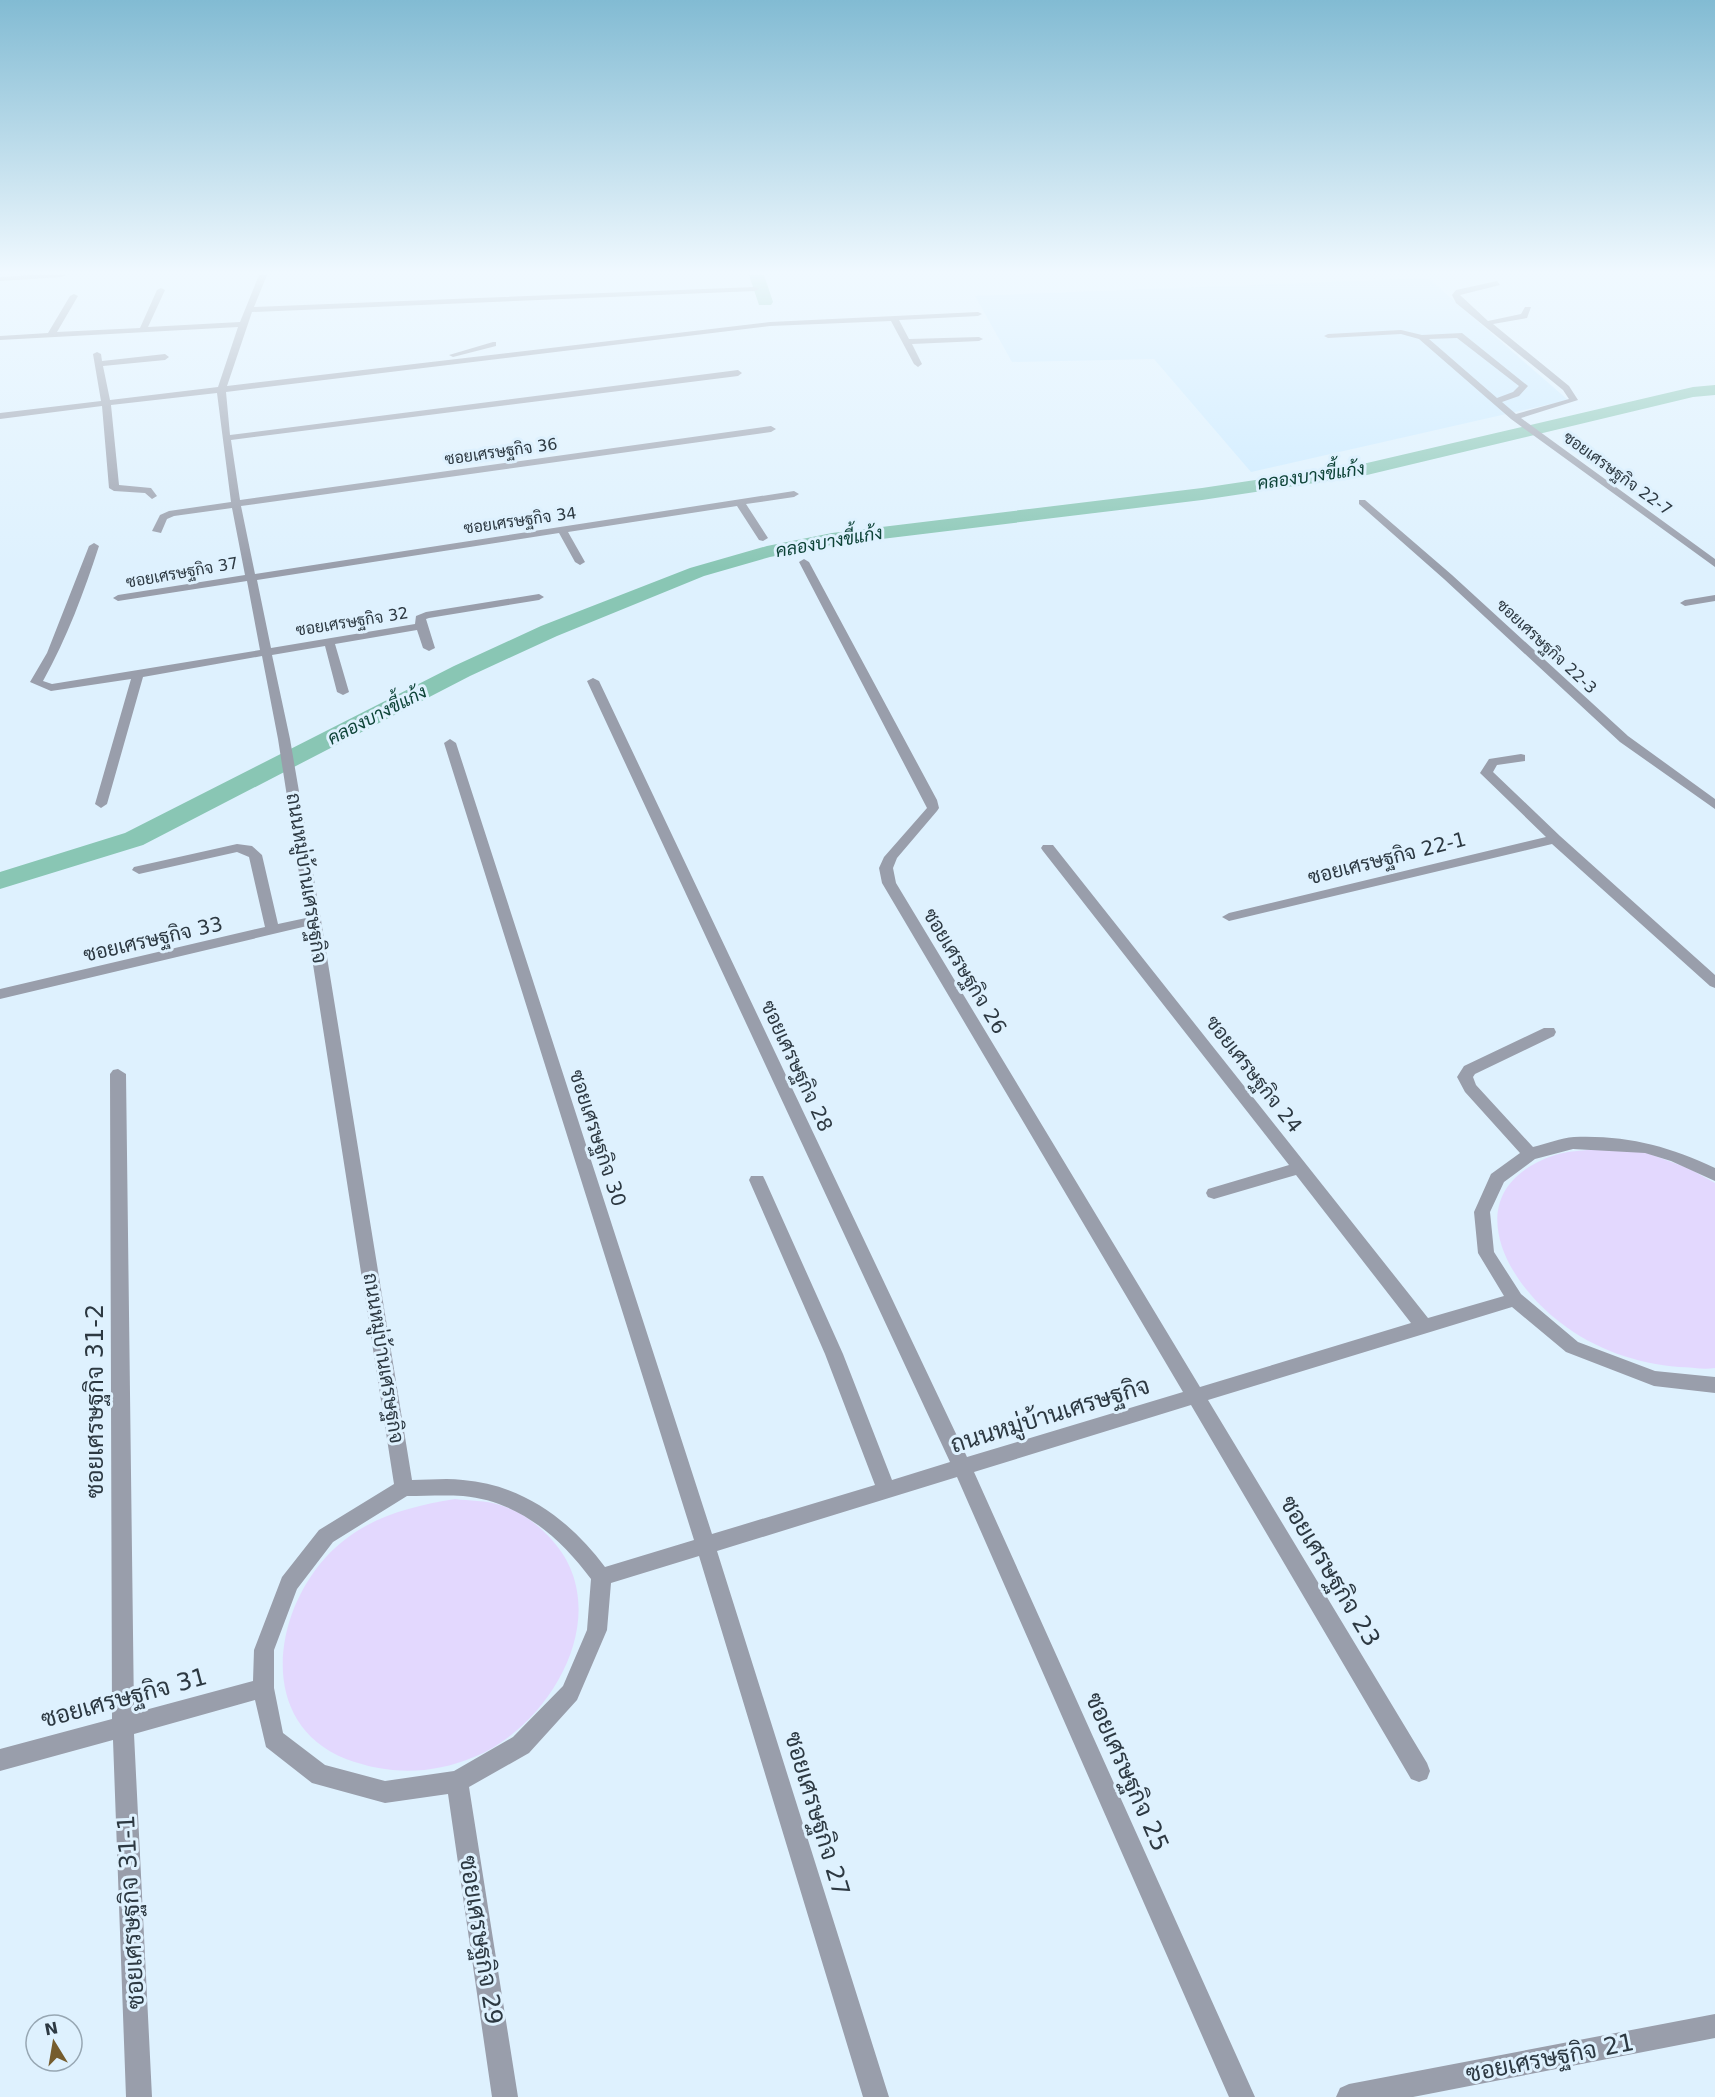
<svg xmlns="http://www.w3.org/2000/svg" width="1715" height="2097" font-family="'DejaVu Sans',Sarabun,sans-serif">
<rect width="100%" height="100%" fill="#def1fe"/>
<path fill="#cbeaff" d="M 1428,278 L 1568,400 L 1251,472 L 1154,359 L 1012,362 L 975,296 Z"/>
<g fill="#e3d8fe">
<path d="M 1595,1149 L 1644,1152 L 1688,1168 L 1715,1183 L 1715,1368 C 1704,1370 1690,1367 1679,1367 C 1638,1364 1594,1349 1561,1323 C 1501,1278 1457,1188 1555,1155 C 1567,1151 1582,1151 1595,1149 Z"/>
<path d="M 455,1499 C 469,1501 486,1500 500,1505 C 520,1511 538,1524 552,1540 C 617,1612 552,1725 474,1757 C 431,1775 389,1775 346,1759 C 258,1724 272,1616 326,1557 C 361,1519 406,1507 455,1499 Z"/>
</g>
<g fill="none" stroke-linecap="round" stroke-linejoin="round">
<g fill="#89c6b4" fill-rule="evenodd">
<path d="M 749,275 L 764,275 L 773,302 L 771,305 L 759,305 Z"/>
<path d="M 1715,385 L 1715,395 L 1693,397 L 1367,475 L 1202,500 L 832,545 L 770,557 L 704,576 L 557,636 L 470,676 L 143,845 L 0,889 L 0,872 L 125,833 L 454,666 L 541,626 L 690,568 L 767,546 L 832,533 L 1202,488 L 1367,463 L 1693,387 Z"/>
</g>
<g fill="#999eab" fill-rule="evenodd">
<path d="M 31,275 L 66,275 L 62,277 L 0,281 L 0,277 Z"/>
<path d="M 259,275 L 267,275 L 254,307 L 755,287 L 759,289 L 755,291 L 252,312 L 227,386 L 770,322 L 978,312 L 982,314 L 978,316 L 899,320 L 909,339 L 979,337 L 983,339 L 979,341 L 912,344 L 922,364 L 918,367 L 914,364 L 891,321 L 770,326 L 226,392 L 230,435 L 738,370 L 742,373 L 738,376 L 231,440 L 240,500 L 771,426 L 776,429 L 771,432 L 241,506 L 255,574 L 794,491 L 799,494 L 794,497 L 746,504 L 768,538 L 763,541 L 759,540 L 737,506 L 568,532 L 585,562 L 580,565 L 575,562 L 559,533 L 257,580 L 271,648 L 415,624 L 416,616 L 426,612 L 539,594 L 544,597 L 539,600 L 429,618 L 426,619 L 435,648 L 429,651 L 423,648 L 417,630 L 335,644 L 349,692 L 343,695 L 337,692 L 325,646 L 272,655 L 290,739 L 321,920 L 412,1480 C 429,1480 447,1478 463,1480 C 523,1485 570,1520 605,1567 L 694,1540 L 444,743 L 450,739 L 456,743 L 712,1534 L 875,1485 L 825,1354 L 749,1180 L 751,1176 L 763,1176 L 765,1180 L 843,1354 L 892,1480 L 950,1462 L 587,681 L 593,678 L 599,681 L 967,1457 L 1183,1392 L 882,883 L 879,868 L 884,857 L 927,808 L 799,562 L 804,559 L 809,562 L 937,800 L 939,808 L 937,811 L 897,858 L 893,868 L 896,883 L 1200,1387 L 1411,1323 L 1296,1175 L 1214,1199 L 1208,1197 L 1206,1193 L 1208,1189 L 1289,1165 L 1043,851 L 1041,848 L 1043,845 L 1053,845 L 1428,1318 L 1504,1296 L 1478,1253 L 1474,1212 L 1491,1174 L 1520,1153 L 1465,1092 L 1457,1077 L 1464,1066 L 1544,1028 L 1554,1028 L 1556,1032 L 1554,1036 L 1475,1074 L 1473,1077 L 1476,1085 L 1533,1147 C 1546,1144 1561,1138 1574,1137 C 1627,1135 1668,1146 1715,1168 L 1715,1181 L 1671,1161 L 1645,1153 L 1573,1149 L 1535,1159 L 1504,1182 L 1490,1212 L 1494,1252 L 1521,1294 L 1578,1342 L 1655,1371 L 1715,1377 L 1715,1393 L 1654,1386 L 1566,1352 L 1512,1307 L 1208,1400 L 1427,1763 L 1430,1771 L 1427,1779 L 1419,1782 L 1411,1779 L 1191,1405 L 974,1472 L 1255,2097 L 1229,2097 L 957,1477 L 717,1551 L 889,2097 L 863,2097 L 699,1556 L 611,1583 L 607,1630 L 577,1700 L 529,1753 L 469,1787 L 518,2097 L 492,2097 L 448,1794 L 385,1803 L 312,1783 L 266,1747 L 255,1700 L 134,1734 L 152,2097 L 126,2097 L 113,1740 L 0,1771 L 0,1749 L 112,1719 L 110,1074 L 113,1070 L 118,1069 L 126,1074 L 134,1713 L 253,1681 L 254,1650 L 282,1577 L 319,1530 L 394,1484 L 307,926 L 0,999 L 0,989 L 265,927 L 249,857 L 237,852 L 139,874 L 132,870 L 134,867 L 237,844 L 252,846 L 262,855 L 278,924 L 306,918 L 278,739 L 262,656 L 143,677 L 107,804 L 101,808 L 95,804 L 131,679 L 51,691 L 30,682 L 47,653 L 89,546 L 94,543 L 99,546 C 84,592 67,638 43,681 L 52,684 L 260,650 L 247,581 L 118,601 L 113,598 L 118,595 L 245,575 L 232,508 L 174,516 L 167,519 L 161,533 L 152,531 L 160,515 L 169,511 L 231,502 L 217,393 L 111,405 L 119,485 L 151,488 L 157,496 L 152,499 L 145,493 L 114,491 L 109,488 L 102,406 L 0,419 L 0,413 L 101,401 L 93,354 L 97,352 L 101,354 L 102,361 L 165,354 L 169,357 L 165,360 L 103,366 L 110,400 L 218,387 L 238,327 L 0,340 L 0,336 L 48,333 L 70,296 L 74,294 L 78,296 L 57,332 L 140,328 L 157,290 L 161,288 L 165,290 L 148,327 L 240,322 ZM 407,1496 C 425,1496 444,1495 463,1496 C 518,1501 559,1536 591,1579 L 587,1630 L 563,1686 L 513,1737 L 454,1771 L 385,1781 L 325,1765 L 283,1733 L 274,1688 L 274,1650 L 297,1589 L 333,1542 Z"/>
<path d="M 1497,281 L 1500,285 L 1460,295 L 1488,321 L 1521,314 L 1525,307 L 1531,307 L 1527,318 L 1493,324 L 1569,386 L 1578,400 L 1521,418 L 1715,559 L 1715,567 L 1511,419 L 1419,339 L 1401,334 L 1328,338 L 1324,336 L 1328,334 L 1401,330 L 1422,335 L 1462,333 L 1528,386 L 1519,396 L 1502,402 L 1516,414 L 1569,399 L 1563,390 L 1456,303 L 1452,295 L 1456,290 ZM 1457,338 L 1519,386 L 1513,392 L 1497,398 L 1429,339 Z"/>
<path d="M 493,342 L 496,342 L 496,346 L 453,357 L 449,355 Z"/>
<path d="M 1359,500 L 1365,500 L 1452,575 L 1628,736 L 1715,799 L 1715,809 L 1620,742 L 1444,579 L 1359,504 Z"/>
<path d="M 1715,595 L 1715,601 L 1685,606 L 1680,603 L 1685,600 Z"/>
<path d="M 1521,754 L 1525,755 L 1525,761 L 1497,765 L 1493,772 L 1560,836 L 1715,975 L 1715,988 L 1710,986 L 1552,844 L 1229,921 L 1222,917 L 1229,913 L 1546,837 L 1480,773 L 1489,759 Z"/>
<path d="M 1715,2014 L 1715,2038 L 1413,2097 L 1336,2097 L 1340,2088 L 1349,2084 Z"/>
</g>
</g>
<linearGradient id="sky" x2="0" y2="1"><stop stop-color="#82bbd3"/><stop offset="0.48" stop-color="#f0f9ff"/><stop offset="1" stop-color="#f0f9ff" stop-opacity="0"/></linearGradient>
<rect width="1715" height="568" fill="url(#sky)"/>
<g text-anchor="middle" stroke-width="6" stroke-linejoin="round" paint-order="stroke">
<g font-size="16" fill="#2d3942" stroke="#def1fe">
<text transform="translate(501 451) rotate(-8)" y="6">ซอยเศรษฐกิจ 36</text>
<text transform="translate(1618 473) rotate(36)" y="6">ซอยเศรษฐกิจ 22-7</text>
<text transform="translate(520 520) rotate(-8)" y="6">ซอยเศรษฐกิจ 34</text>
<text transform="translate(182 572) rotate(-10)" y="6">ซอยเศรษฐกิจ 37</text>
<text transform="translate(352 621) rotate(-9)" y="6">ซอยเศรษฐกิจ 32</text>
<text transform="translate(1547 646) rotate(43)" y="6">ซอยเศรษฐกิจ 22-3</text>
</g>
<g font-size="18" font-style="italic" fill="#0d4337" stroke="#def1fe">
<text transform="translate(1311 476) rotate(-8)" y="6">คลองบางขี้แก้ง</text>
<text transform="translate(829 542) rotate(-10)" y="6">คลองบางขี้แก้ง</text>
<text transform="translate(377 715) rotate(-27)" y="6">คลองบางขี้แก้ง</text>
</g>
<g font-size="20" fill="#2d3942" stroke="#def1fe">
<text transform="translate(1387 858) rotate(-14)" y="7">ซอยเศรษฐกิจ 22-1</text>
<text transform="translate(307 878) rotate(81)" y="7">ถนนหมู่บ้านเศรษฐกิจ</text>
<text transform="translate(153 939) rotate(-13)" y="7">ซอยเศรษฐกิจ 33</text>
<text transform="translate(965 971) rotate(59)" y="7">ซอยเศรษฐกิจ 26</text>
<text transform="translate(797 1066) rotate(65)" y="7">ซอยเศรษฐกิจ 28</text>
<text transform="translate(1254 1074) rotate(52)" y="7">ซอยเศรษฐกิจ 24</text>
<text transform="translate(598 1138) rotate(72)" y="7">ซอยเศรษฐกิจ 30</text>
<text transform="translate(384 1358) rotate(81)" y="7">ถนนหมู่บ้านเศรษฐกิจ</text>
</g>
<g font-size="24" fill="#2d3942" stroke="#def1fe">
<text transform="translate(95 1401) rotate(-90)" y="8">ซอยเศรษฐกิจ 31-2</text>
<text transform="translate(1050 1415) rotate(-17)" y="8">ถนนหมู่บ้านเศรษฐกิจ</text>
<text transform="translate(1330 1571) rotate(59)" y="8">ซอยเศรษฐกิจ 23</text>
<text transform="translate(124 1698) rotate(-15)" y="8">ซอยเศรษฐกิจ 31</text>
<text transform="translate(1127 1772) rotate(66)" y="8">ซอยเศรษฐกิจ 25</text>
<text transform="translate(817 1814) rotate(73)" y="8">ซอยเศรษฐกิจ 27</text>
<text transform="translate(131 1912) rotate(-93)" y="8">ซอยเศรษฐกิจ 31-1</text>
<text transform="translate(481 1940) rotate(81)" y="8">ซอยเศรษฐกิจ 29</text>
<text transform="translate(1550 2058) rotate(-11)" y="8">ซอยเศรษฐกิจ 21</text>
</g>
</g>
<g transform="translate(54 2043) rotate(349)"><circle r="28" fill="#def1fe" stroke="#97a7b3" stroke-width="1.5"/>
<path d="M0-4.5L10 22L0 15L-10 22Z" fill="#755c2d"/>
<text y="-9" font-size="16" font-weight="bold" text-anchor="middle" fill="#2d3942">N</text>
</g>
</svg>
